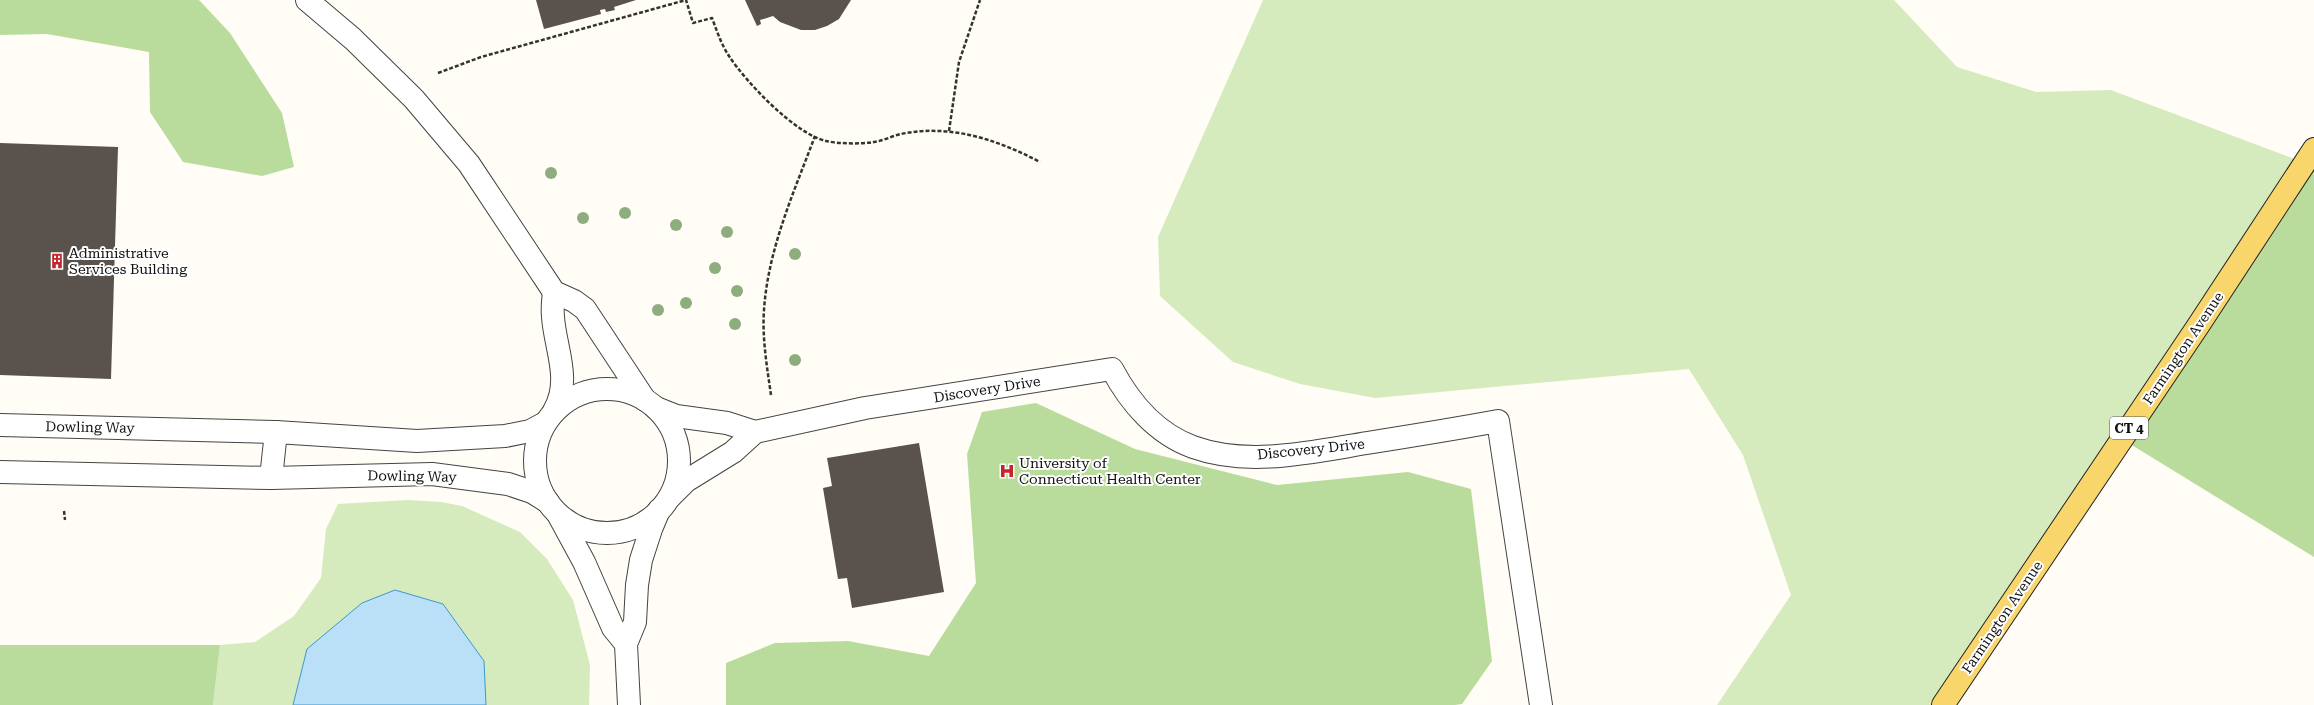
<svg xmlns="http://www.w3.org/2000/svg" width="2314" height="705" font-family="'Roboto Serif',serif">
<rect width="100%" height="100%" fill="#fffdf5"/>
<g fill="#d5ebbd">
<path d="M 1263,0 L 1894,0 L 1957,67 L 2036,92 L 2111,90 L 2305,163 L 1943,705 L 1717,705 L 1791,595 L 1743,455 L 1689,369 L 1375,398 L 1300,384 L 1233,362 L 1160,296 L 1158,237 Z"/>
<path d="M 407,500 L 441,502 L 462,506 L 520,532 L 547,559 L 573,600 L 590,665 L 589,705 L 213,705 L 220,645 L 255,642 L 294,616 L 321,578 L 326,529 L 338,504 Z"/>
</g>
<g fill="#b9dc9c">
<path d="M 0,0 L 199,0 L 230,33 L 282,113 L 294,167 L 262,176 L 183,162 L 150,112 L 149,52 L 47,34 L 0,35 Z"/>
<path d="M 2314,149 L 2314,557 L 2122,439 Z"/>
<path d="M 1036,403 L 1135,449 L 1277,485 L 1408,472 L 1471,489 L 1492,661 L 1462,704 L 1455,705 L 726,705 L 726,663 L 775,643 L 848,641 L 929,656 L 976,583 L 967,454 L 982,412 Z"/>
<path d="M 0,645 L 220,645 L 213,705 L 0,705 Z"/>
</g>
<path fill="#b9e0f7" stroke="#3f96cf" d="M 395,590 L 443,604 L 484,661 L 486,705 L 293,705 L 307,649 L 362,603 Z"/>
<g fill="#5a524d">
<path d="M 536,0 L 636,0 L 614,7 L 615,10 L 606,12 L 605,9 L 600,10 L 601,14 L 544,29 Z"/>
<path d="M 745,0 L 851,0 L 839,19 L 827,26 L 815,30 L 801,30 L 780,22 L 773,16 L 760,20 L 761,24 L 757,26 Z"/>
<path d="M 0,143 L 118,147 L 111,379 L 0,375 Z"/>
<path d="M 919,443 L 944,592 L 852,608 L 847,578 L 838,579 L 823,488 L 832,486 L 827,458 Z"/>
</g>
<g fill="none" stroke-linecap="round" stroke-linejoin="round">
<g stroke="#444" stroke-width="24">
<g id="minor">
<path d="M 307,0 L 353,39 L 414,99 L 469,164 L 554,292 L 574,301 L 585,309 L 645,400"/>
<path d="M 554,292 C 553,300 552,308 553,317 C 555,348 572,380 554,411"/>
<circle cx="607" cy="461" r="72"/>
<path d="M 656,408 L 676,416 L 727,423 L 755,432 L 865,408 L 1112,369 C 1130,403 1157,434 1193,447 C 1248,467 1312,452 1367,443 C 1411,436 1455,429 1498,421 L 1541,705"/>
<path d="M 0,425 L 276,432 L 417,441 L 505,436 L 530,431 L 545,423"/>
<path d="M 0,472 L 271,478 L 432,474 L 508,484 L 532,492 L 548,502"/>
<path d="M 271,478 L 276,432"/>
<path d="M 670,497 L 686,481 L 733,452 L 755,432"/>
<path d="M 559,516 L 584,562 L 613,628 L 626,644"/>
<path d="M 629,705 L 626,644 L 635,622 L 637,585 L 641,560 L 651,529 L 659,510"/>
</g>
</g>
<g stroke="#222" stroke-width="24">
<path id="primary" d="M 1943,705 L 2198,326 L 2314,149"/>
</g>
<g stroke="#333" stroke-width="2.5" stroke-dasharray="4 2" stroke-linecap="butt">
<path d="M 438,73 L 481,57 L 686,0 L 693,23 L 712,18 C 717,31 721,44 729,56 C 746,82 795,134 826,141 C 840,144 860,144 874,142 C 883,141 892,136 901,134 C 950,124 996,139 1040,162"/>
<path d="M 949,131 L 959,62 L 980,0"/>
<path d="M 771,395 C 767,367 762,338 764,310 C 768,249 794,192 815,136"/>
<path d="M 64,511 L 65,520"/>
</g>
<use href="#minor" stroke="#fff" stroke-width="22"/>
<use href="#primary" stroke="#f9d66b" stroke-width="22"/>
</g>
<g fill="#8dad7f">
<circle cx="551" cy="173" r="6"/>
<circle cx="625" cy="213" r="6"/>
<circle cx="583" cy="218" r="6"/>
<circle cx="676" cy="225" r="6"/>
<circle cx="727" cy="232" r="6"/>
<circle cx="795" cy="254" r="6"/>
<circle cx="715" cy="268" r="6"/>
<circle cx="737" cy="291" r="6"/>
<circle cx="686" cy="303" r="6"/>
<circle cx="658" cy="310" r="6"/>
<circle cx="735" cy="324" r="6"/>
<circle cx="795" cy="360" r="6"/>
</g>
<defs>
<g id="building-bare" transform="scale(1.2)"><path d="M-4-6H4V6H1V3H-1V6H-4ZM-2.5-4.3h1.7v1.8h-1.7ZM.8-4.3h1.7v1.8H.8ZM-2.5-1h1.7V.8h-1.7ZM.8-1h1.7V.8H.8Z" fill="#c4262e" stroke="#fff" stroke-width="2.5" paint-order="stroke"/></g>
<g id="hospital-bare" transform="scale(1.2)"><path d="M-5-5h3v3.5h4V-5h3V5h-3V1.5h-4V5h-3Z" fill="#c4262e" stroke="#fff" stroke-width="2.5" paint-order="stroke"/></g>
</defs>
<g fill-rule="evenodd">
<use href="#building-bare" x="57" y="261"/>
<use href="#hospital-bare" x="1007" y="471"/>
</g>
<g text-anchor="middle" stroke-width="4" stroke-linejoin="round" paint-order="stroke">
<rect fill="#fff" stroke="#585858" stroke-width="1" x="2110" y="417" width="38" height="22" rx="3"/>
<g font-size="13" font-weight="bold" fill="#111">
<text x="2129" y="433">CT 4</text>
</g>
<g font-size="14" fill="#111" stroke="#fff" text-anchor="start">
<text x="69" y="258">Administrative<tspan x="69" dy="16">Services Building</tspan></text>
<text x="1019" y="468">University of<tspan x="1019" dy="16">Connecticut Health Center</tspan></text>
</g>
<g font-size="14" fill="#111" stroke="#fff">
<text transform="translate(2183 348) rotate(-56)" y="5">Farmington Avenue</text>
<text transform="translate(987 389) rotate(-9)" y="5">Discovery Drive</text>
<text transform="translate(90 427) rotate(1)" y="5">Dowling Way</text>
<text transform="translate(1311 449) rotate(-6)" y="5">Discovery Drive</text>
<text transform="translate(412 476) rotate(1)" y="5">Dowling Way</text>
<text transform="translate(2002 617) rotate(-56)" y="5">Farmington Avenue</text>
</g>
</g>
</svg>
